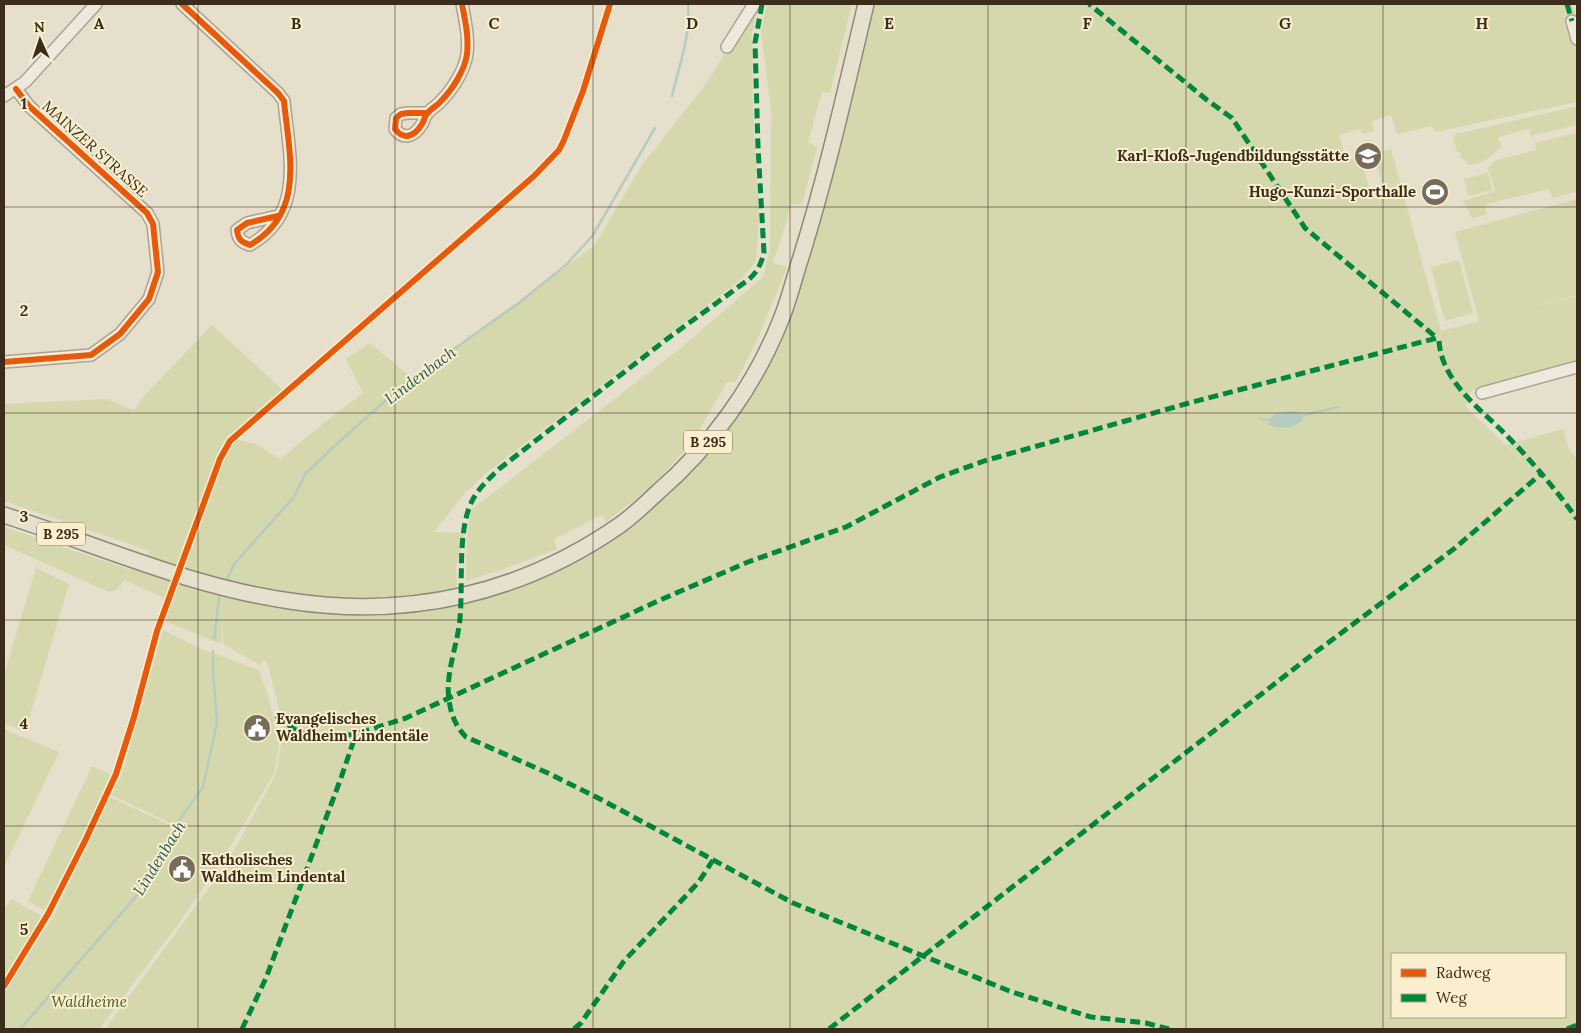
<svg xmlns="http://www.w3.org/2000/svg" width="1581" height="1033" font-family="Lora,serif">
<rect width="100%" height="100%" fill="#e6dfcb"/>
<g fill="#d5d8ac" fill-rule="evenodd">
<path d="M 756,4 L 759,4 L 752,33 L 753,109 L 759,218 L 756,261 L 740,280 L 485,474 L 464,494 L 434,532 L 465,533 L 456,567 L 457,588 C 440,592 422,599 404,600 C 351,605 296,597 244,585 L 228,596 L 236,593 L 331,611 L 399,610 L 455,602 L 515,585 L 576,559 L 634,523 L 685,480 L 706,458 L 724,433 L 761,371 L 786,319 L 809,246 L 853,80 L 870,4 L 1572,4 L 1577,19 L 1577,102 L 1436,132 L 1431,126 L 1397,134 L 1391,115 L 1372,121 L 1374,131 L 1362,134 L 1361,129 L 1339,135 L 1346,160 L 1366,155 L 1367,162 L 1362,163 L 1369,188 L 1382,184 L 1375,157 L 1383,151 L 1391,149 L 1441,331 L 1479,321 L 1455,232 L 1577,199 L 1577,295 L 1524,309 L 1577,296 L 1577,359 L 1471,391 L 1466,407 L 1545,483 L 1577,520 L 1577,1029 L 105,1029 L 226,865 L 276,774 L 284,729 L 267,662 L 264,660 L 260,665 L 223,644 L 223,621 L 221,644 L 165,621 L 174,592 L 170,601 L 125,580 L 116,590 L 109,592 L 4,545 L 4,527 L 131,570 L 150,551 L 4,501 L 4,404 L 106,399 L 134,410 L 142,398 L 212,325 L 286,393 L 233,439 L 256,444 L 280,459 L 324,423 L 363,393 L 346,359 L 370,343 L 413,379 L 594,246 L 642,165 L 706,84 ZM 1392,954 L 1565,954 L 1565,1017 L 1392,1017 Z"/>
<path d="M 767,4 L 852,4 L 830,93 L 822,92 L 808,142 L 817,147 L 802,204 L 792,204 L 773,263 L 787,267 L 758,338 L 736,382 L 727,382 L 698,432 L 699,435 L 651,487 L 606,522 L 602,515 L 554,539 L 557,549 L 501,570 L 466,581 L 467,537 L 471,510 L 683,346 L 763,277 L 770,249 L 771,110 L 761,31 Z"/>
<path d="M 1577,106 L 1577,125 L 1531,136 L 1529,129 L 1498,137 L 1501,147 C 1487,158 1489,162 1469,165 L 1466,163 L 1464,159 L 1462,159 L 1459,152 L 1457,152 L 1453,137 L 1456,134 Z"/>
<path d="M 1577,133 L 1577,191 L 1553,198 L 1549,189 L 1486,204 L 1486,215 L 1472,218 L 1463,201 L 1495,191 L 1488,168 L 1494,161 L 1536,150 L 1535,143 Z"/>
<path d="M 1488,173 L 1492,190 L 1468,196 L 1464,179 Z"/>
<path d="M 1459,260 L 1473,313 L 1445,321 L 1431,267 Z"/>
<path d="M 1563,429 L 1569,449 L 1577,460 L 1577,519 L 1544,482 L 1506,445 Z"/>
<path d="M 36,568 L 69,584 L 25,732 L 4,723 L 4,675 Z"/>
<path d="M 163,630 L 199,648 L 259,670 L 269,699 L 279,744 L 275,772 L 221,862 L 176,927 L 99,1029 L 4,1029 L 4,993 L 53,917 L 110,797 L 174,827 L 175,825 L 111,795 L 122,775 Z"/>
<path d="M 4,729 L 59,752 L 4,867 Z"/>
<path d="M 92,766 L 113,776 L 48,912 L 28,901 Z"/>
<path d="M 11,899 L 42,916 L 4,980 L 4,910 Z"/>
</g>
<path fill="#b6ccc0" d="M 1291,411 C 1298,412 1301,412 1303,419 C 1294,430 1280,429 1269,425 L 1269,420 C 1275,412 1282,412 1291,411 Z"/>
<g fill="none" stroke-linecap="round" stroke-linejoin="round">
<g stroke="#b6ccc0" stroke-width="2.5">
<path d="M 672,96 C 679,66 691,35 688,4"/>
<path d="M 1301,416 L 1338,407"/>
<path d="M 1260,419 L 1271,420"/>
<path d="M 225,582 L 235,563 L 294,497 L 305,474 L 340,441 L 403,385 L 520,302 L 567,264 L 593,235 L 655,128"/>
<path d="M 214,639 L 220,591"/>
<path d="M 20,1029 L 134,899 L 168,845 L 180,819 L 203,787 L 217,722 L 213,671 L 213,651"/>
</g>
<g stroke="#aba394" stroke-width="14">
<g id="minor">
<path d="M 182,4 L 278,93 L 284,101 C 289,154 306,213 250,245 C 241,242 238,239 237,230 L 247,223 L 278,216"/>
<path d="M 1572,21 L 1577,39"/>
<path d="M 727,47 L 754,4"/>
<path d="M 4,96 L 25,82 L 96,4"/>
<path d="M 427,113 L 408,113 L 401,114 L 396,118 L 395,129 C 404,141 415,136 422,124 C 424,121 424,117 427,114 C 430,109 437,106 441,101 C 452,90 465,70 467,54 C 469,37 465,20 462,4"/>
<path d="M 4,362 L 91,355 L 120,334 L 149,299 L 158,272 L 153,224 L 147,213 L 29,106 L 16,89"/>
<path d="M 1482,393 L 1577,367"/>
</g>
</g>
<g stroke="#90897b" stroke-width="18">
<path id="major" d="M 4,515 C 98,545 191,587 290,601 C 409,619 521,594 620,525 C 634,515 646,503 658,492 C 711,446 754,387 780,322 C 789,301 794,278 801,257 C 827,174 846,88 866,4"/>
</g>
<use href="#minor" stroke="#eee9dd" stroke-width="11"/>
<use href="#major" stroke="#e6e0ce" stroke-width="15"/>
<g stroke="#00873e" stroke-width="5" stroke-dasharray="10 5" stroke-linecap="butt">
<path d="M 762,4 L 755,43 L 758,147 L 764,253 C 761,264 757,273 748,280 L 667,339 L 499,469 C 487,481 475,491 469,508 C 458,539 463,584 460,618 C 458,644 445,673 449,700 C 451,715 456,727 466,737 L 550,774 L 602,800 L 793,903 L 1012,992 L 1091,1017 L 1146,1023 L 1169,1029"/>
<path d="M 1567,4 L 1572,21"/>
<path d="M 1439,341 C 1442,384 1484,411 1511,440 C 1535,465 1557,491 1577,519"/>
<path d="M 276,716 L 294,729 L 307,735 L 325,738 L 356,734 L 406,718 L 660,600 L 748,562 L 846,527 L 940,477 L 984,461 L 1189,403 L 1437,338 L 1305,228 L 1232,118 L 1207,100 L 1089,4"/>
<path d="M 242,1029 L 266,978 L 341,778 L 356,734"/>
<path d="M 574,1029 L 581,1023 L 624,961 L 698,883 L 713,860"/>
<path d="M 829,1029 L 1317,651 L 1455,548 L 1542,473"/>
<path d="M 1567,1029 L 1577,1025"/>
</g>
<g stroke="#f9efcf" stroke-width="9">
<g id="cycleway">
<path d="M 182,4 L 278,93 L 284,101 C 289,154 306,213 250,245 C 241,242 238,239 237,230 L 247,223 L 278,216"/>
<path d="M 427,113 L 408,113 L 401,114 L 396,118 L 395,129 C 404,141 415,136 422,124 C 424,121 424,117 427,114 C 430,109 437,106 441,101 C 452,90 465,70 467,54 C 469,37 465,20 462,4"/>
<path d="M 4,362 L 91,355 L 120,334 L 149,299 L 158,272 L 153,224 L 147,213 L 29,106 L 16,89"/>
<path d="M 4,986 L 48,914 L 85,841 L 116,774 L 134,717 L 157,631 L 220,459 L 230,441 L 534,176 L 559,150 L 564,140 L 583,91 L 610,4"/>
</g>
</g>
<use href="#cycleway" stroke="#e8590c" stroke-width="6"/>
</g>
<path fill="none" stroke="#3b2c1b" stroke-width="1" stroke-opacity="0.55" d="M 198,4 L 198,1029M 395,4 L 395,1029M 593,4 L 593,1029M 790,4 L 790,1029M 988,4 L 988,1029M 1186,4 L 1186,1029M 1383,4 L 1383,1029M 4,207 L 1577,207M 4,413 L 1577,413M 4,620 L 1577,620M 4,826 L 1577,826"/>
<defs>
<g id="university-disc" transform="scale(1.4375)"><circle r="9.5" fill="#776b59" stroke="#f9efcf"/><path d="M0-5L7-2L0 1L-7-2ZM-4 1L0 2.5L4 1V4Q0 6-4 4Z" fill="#fff"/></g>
<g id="stadium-disc" transform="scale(1.4375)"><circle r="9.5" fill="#776b59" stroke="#f9efcf"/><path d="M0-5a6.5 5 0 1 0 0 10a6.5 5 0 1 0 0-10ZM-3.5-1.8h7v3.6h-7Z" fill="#fff"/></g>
<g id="civic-disc" transform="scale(1.4375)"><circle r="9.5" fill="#776b59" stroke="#f9efcf"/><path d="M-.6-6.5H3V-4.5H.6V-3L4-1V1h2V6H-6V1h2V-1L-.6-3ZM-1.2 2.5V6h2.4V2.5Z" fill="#fff"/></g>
</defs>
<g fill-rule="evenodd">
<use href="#university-disc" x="1368" y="156"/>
<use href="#stadium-disc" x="1435" y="192"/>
<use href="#civic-disc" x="257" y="728"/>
<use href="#civic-disc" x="182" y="869"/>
</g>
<g text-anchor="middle" stroke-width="4" stroke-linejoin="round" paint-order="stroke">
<g fill="#f9efcf" stroke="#746651" stroke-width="1">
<rect x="684" y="430.5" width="48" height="23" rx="4"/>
<rect x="37" y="522.5" width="48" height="23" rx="4"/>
</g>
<g font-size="14" font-weight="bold" fill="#3b2c1b">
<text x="708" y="447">B 295</text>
<text x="61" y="539">B 295</text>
</g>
<g font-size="15" fill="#3b2c1b" stroke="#f9efcf">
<text transform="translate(95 149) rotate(42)" y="5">MAINZER STRASSE</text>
</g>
<g font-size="15" font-weight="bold" fill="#3b2c1b" stroke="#f9efcf" text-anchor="end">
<text x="1349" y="161">Karl-Kloß-Jugendbildungsstätte</text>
<text x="1416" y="197">Hugo-Kunzi-Sporthalle</text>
<text x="276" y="724" text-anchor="start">Evangelisches<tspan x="276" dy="17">Waldheim Lindentäle</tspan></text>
<text x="201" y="865" text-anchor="start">Katholisches<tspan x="201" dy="17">Waldheim Lindental</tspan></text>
</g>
<g font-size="15" font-style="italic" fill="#485a20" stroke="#f9efcf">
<text x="89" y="1007">Waldheime</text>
</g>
<g font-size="16" font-style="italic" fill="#295c5b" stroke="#f9efcf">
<text transform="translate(420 375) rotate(-37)" y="6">Lindenbach</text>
<text transform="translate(159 858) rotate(-58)" y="6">Lindenbach</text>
</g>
</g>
<g font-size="16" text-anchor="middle" font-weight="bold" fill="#3b2c1b" stroke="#f9efcf" stroke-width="4" stroke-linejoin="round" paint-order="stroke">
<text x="99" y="29">A</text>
<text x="296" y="29">B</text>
<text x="494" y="29">C</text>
<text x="692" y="29">D</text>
<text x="889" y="29">E</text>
<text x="1087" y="29">F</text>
<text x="1285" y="29">G</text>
<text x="1482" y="29">H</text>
<text x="24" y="109">1</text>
<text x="24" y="316">2</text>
<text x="24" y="522">3</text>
<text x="24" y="729">4</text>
<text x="24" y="935">5</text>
</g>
<rect width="1581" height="1033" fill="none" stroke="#3b2c1b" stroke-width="10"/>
<rect x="1391" y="953" width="175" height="65" fill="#f9efcf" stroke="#ada187"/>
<rect x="1401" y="969" width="25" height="8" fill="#e8590c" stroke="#ada187"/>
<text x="1436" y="978" font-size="15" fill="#3b2c1b">Radweg</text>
<rect x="1401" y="994" width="25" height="8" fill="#00873e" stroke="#ada187"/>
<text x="1436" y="1003" font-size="15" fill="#3b2c1b">Weg</text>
<g transform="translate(40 40) rotate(357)" stroke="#f9efcf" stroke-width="4" paint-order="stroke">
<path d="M0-4L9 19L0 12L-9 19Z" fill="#3b2c1b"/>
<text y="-8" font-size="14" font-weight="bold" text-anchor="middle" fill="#3b2c1b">N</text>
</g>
</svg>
